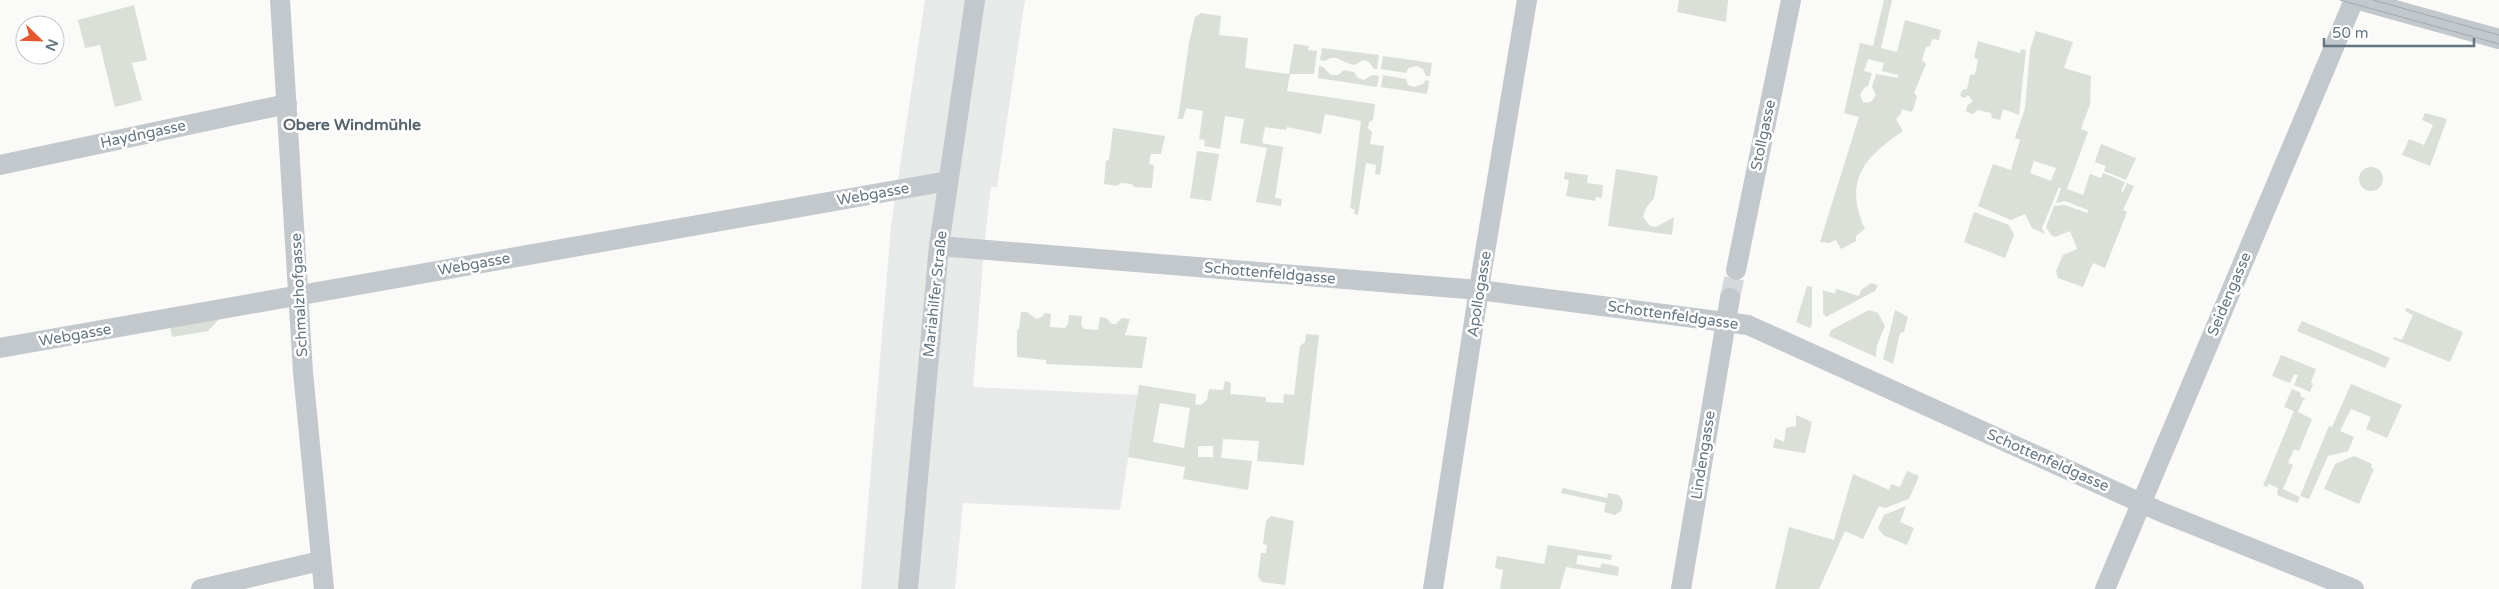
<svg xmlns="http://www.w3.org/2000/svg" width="2499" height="589" font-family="'Varela Round',sans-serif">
<rect width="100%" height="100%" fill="#fafaf8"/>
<path fill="#e8e9e9" d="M 925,0 L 1025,0 L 997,187 L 991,187 L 985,238 L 973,387 L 1138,395 L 1120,510 L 963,503 L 955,589 L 861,589 L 891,226 Z"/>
<g fill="#dadfd7" fill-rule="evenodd">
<path d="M 1679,0 L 1728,0 L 1726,22 L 1677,12 Z"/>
<path d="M 1884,0 L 1892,0 L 1881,48 L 1897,52 L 1905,20 L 1941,30 L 1939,40 L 1932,39 L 1930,46 L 1926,47 L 1922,60 L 1926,64 L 1914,93 L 1917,96 L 1913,110 L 1911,112 L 1902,109 L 1900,115 L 1896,119 L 1903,131 C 1863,158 1844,181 1865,229 L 1856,236 L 1856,241 L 1841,249 L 1836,240 L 1829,243 L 1820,242 L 1859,117 L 1844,113 L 1859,48 L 1860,43 L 1873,46 ZM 1868,59 L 1884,63 L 1882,71 L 1898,75 L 1898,78 L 1876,74 L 1872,87 L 1876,95 L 1872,101 L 1867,103 L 1863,102 L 1860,95 L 1864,88 L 1868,86 L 1872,73 L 1864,71 Z"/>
<path d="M 134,5 L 147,60 L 132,63 L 142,100 L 115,107 L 100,45 L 85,48 L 78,20 Z"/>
<path d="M 1201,13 L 1221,16 L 1219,35 L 1248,38 L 1245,68 L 1289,74 L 1294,44 L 1309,46 L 1308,50 L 1317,51 L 1314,74 L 1290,74 L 1287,91 L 1375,104 L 1373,120 L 1369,122 L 1368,128 L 1372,132 L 1370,144 L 1384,146 L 1380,175 L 1375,174 L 1376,165 L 1366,163 L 1358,215 L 1354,214 L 1355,210 L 1350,208 L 1361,121 L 1325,114 L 1321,134 L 1287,127 L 1286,130 L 1265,127 L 1262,143 L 1283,147 L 1275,198 L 1282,199 L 1281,206 L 1256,202 L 1267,148 L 1240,143 L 1244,119 L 1225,116 L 1220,149 L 1204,146 L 1205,140 L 1199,139 L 1203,111 L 1186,108 L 1183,119 L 1178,119 L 1189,43 L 1195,17 Z"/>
<path d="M 2036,31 L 2073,42 L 2064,68 L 2091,76 L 2090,104 L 2081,129 L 2088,132 L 2067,189 L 2083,195 L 2090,174 L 2101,178 L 2103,173 L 2125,182 L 2121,191 L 2123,192 L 2127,183 L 2134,186 L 2123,210 L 2127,212 L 2105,268 L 2093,263 L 2083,287 L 2058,278 L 2056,271 L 2063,255 L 2077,249 L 2070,231 L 2055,237 L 2051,235 L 2046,227 L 2054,206 L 2065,205 L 2087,213 L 2088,210 L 2065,201 L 2056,203 L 2061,188 L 2059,187 L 2042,228 L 2045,234 L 2032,228 L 2025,214 L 2011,220 L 1978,206 L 1993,164 L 2011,170 L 2020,140 L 2015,138 L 2025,108 L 2030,50 ZM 2034,161 L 2056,168 L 2051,181 L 2030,173 Z"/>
<path d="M 1978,41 L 2020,53 L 2021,49 L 2026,50 L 2019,115 L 2003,109 L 2000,120 L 1992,118 L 1991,113 L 1978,110 L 1973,114 L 1966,112 L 1967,106 L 1973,101 L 1968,95 L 1965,98 L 1960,96 L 1962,90 L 1967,89 L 1970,75 L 1975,74 L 1978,60 L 1974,57 Z"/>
<path d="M 1322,48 L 1379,55 L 1377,69 L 1374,69 L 1369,62 L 1363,60 L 1355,65 C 1344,64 1335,52 1325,61 L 1320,60 Z"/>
<path d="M 1383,56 L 1432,63 L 1430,76 L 1426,76 L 1423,69 L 1417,66 L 1409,68 L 1406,73 L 1381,69 Z"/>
<path d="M 1319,66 L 1323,67 L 1331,75 L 1338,75 L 1344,70 L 1354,72 L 1358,78 L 1364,80 L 1372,75 L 1379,76 L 1377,87 L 1318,78 Z"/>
<path d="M 1383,75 L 1406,79 L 1408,85 L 1414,87 L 1423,84 L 1426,80 L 1429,81 L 1427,94 L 1381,87 Z"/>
<path d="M 2425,113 L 2447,119 L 2430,166 L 2402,155 L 2409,139 L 2424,145 L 2433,125 L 2422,120 Z"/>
<path d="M 1113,128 L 1165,136 L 1161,154 L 1151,154 L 1149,164 L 1154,165 L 1152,188 L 1134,187 L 1132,184 L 1121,183 L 1117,186 L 1104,184 L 1106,161 L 1109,160 Z"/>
<path d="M 2101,144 L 2136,158 L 2126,180 L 2104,171 L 2106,166 L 2095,162 Z"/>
<path d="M 1197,151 L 1219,154 L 1211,201 L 1190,198 Z"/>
<circle cx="2371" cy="179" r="12"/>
<path d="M 1616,169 L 1658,176 L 1654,198 L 1646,208 L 1643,217 L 1650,226 L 1656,227 L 1674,217 L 1672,235 L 1608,226 Z"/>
<path d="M 1565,172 L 1588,175 L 1587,183 L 1603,185 L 1602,198 L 1596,197 L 1595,201 L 1566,196 L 1569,180 L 1564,179 Z"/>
<path d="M 1974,212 L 2009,225 L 2014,235 L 2005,258 L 1964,242 Z"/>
<path d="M 1871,283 L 1878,285 L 1875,291 L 1826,317 L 1823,313 L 1823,290 L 1835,294 L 1836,289 L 1859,296 L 1861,290 Z"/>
<path d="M 1807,286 L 1812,287 L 1812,324 L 1810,328 L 1796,322 Z"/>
<path d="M 2407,308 L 2463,332 L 2450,362 L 2393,339 L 2394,337 L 2402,340 L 2413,315 L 2405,311 Z"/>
<path d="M 1869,310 L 1878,313 L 1885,326 L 1877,345 L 1876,357 L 1829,336 L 1831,330 Z"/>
<path d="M 1895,310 L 1908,317 L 1904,332 L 1900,333 L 1893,364 L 1883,359 Z"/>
<path d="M 1021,312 L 1027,312 L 1036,319 L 1042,317 L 1045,313 L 1051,314 L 1050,327 L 1065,328 L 1068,324 L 1069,315 L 1082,316 L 1081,325 L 1084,329 L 1098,330 L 1100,317 L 1106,318 L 1112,324 L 1116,324 L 1122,318 L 1130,319 L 1125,335 L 1147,337 L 1142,368 L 1046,364 L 1046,360 L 1017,357 L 1017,330 L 1019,329 Z"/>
<path d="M 219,319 L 208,331 L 172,337 L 170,325 Z"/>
<path d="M 2302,321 L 2390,358 L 2385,368 L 2297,331 Z"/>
<path d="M 1306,334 L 1319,335 L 1304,465 L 1257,461 L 1259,441 L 1223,439 L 1221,458 L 1252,461 L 1248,490 L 1183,479 L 1185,467 L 1128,457 L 1139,385 L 1196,394 L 1195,404 L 1201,405 L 1207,400 L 1209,389 L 1223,390 L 1225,381 L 1231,383 L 1230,394 L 1266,397 L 1266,402 L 1283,403 L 1284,394 L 1294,395 L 1300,346 L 1305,342 ZM 1160,403 L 1190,408 L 1184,448 L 1153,442 ZM 1198,446 L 1213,446 L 1213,457 L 1198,457 Z"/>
<path d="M 2281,355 L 2316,369 L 2311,382 L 2313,384 L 2310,392 L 2294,385 L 2298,375 L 2294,374 L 2290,383 L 2272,376 Z"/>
<path d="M 2351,384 L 2402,405 L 2387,438 L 2366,429 L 2371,417 L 2351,409 L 2340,431 L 2354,437 L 2348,451 L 2328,456 L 2309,499 L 2300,496 L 2329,426 L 2332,427 Z"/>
<path d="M 2292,389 L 2301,393 L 2300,396 L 2306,399 L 2303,400 L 2298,412 L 2312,419 L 2299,451 L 2294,449 L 2288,463 L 2293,465 L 2283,489 L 2300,497 L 2297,503 L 2277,495 L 2278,488 L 2269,484 L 2267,487 L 2263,486 L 2294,411 L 2284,407 Z"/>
<path d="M 1796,415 L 1812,422 L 1805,453 L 1773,448 L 1775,438 L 1784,442 L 1786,428 L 1796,426 Z"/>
<path d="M 2354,456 L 2372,464 L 2371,468 L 2374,469 L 2359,504 L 2324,489 L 2335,464 Z"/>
<path d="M 1907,471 L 1919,476 L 1909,499 L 1885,508 L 1879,506 L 1863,539 L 1845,531 L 1819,589 L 1775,589 L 1789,527 L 1834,540 L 1853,474 L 1889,490 L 1891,484 L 1900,487 Z"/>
<path d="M 1563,488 L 1607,498 L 1608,493 L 1619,495 L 1623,502 L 1621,511 L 1615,515 L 1604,512 L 1606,503 L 1561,493 Z"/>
<path d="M 1906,506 L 1900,522 L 1914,528 L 1907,545 L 1883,535 L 1878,528 L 1884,515 Z"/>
<path d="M 1271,516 L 1294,521 L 1285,585 L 1262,582 L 1258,576 L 1261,553 L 1266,553 L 1267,545 L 1263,544 L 1266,521 Z"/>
<path d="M 1548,545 L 1612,555 L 1611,560 L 1578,555 L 1576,564 L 1600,568 L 1602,563 L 1619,567 L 1618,576 L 1566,567 L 1560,589 L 1500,589 L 1503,570 L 1495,568 L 1497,556 L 1544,564 Z"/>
</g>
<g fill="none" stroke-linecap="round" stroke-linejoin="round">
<path stroke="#d5d9db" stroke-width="20" stroke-dasharray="20 10" stroke-linecap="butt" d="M 1730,298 L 1736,270"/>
<g stroke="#c3c8cc" stroke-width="20">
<path d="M 280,0 L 303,372 L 324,589"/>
<path d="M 2359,0 L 2499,39"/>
<path d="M 0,165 L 287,104"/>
<path d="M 939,246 L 1479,290 L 1748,325 L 2161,512 L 2354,589"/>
<path d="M 1736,270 L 1791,0"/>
<path d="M 0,348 L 948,181"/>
<path d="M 201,589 L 320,561"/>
<path d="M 908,589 L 939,246 L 975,0"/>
<path d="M 1433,589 L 1481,276 L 1527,0"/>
<path d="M 1681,589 L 1730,298"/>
<path d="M 2105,589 L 2354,0"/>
</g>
<g stroke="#a2aab0" stroke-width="1">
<path d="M 2340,0 L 2499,44"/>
<path d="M 2373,0 L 2499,35"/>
</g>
</g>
<g text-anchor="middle" stroke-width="5" stroke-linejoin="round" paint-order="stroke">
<g font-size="15" fill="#657683" stroke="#fff">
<text transform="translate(143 134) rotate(-12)" y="5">Haydngasse</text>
<text transform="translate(1763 135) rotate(-78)" y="5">Stollgasse</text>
<text transform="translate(873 194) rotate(-10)" y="5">Webgasse</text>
<text transform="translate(474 264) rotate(-10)" y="5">Webgasse</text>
<text transform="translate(1270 273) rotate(5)" y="5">Schottenfeldgasse</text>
<text transform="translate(935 294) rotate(-84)" y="5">Mariahilfer Straße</text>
<text transform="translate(1479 294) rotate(-81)" y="5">Apollogasse</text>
<text transform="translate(2229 294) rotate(-67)" y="5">Seidengasse</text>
<text transform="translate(299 295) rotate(-93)" y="5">Schmalzhofgasse</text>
<text transform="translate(1673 315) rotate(8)" y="5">Schottenfeldgasse</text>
<text transform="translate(75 335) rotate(-10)" y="5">Webgasse</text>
<text transform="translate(1703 455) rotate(-81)" y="5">Lindengasse</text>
<text transform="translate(2048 460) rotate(24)" y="5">Schottenfeldgasse</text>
</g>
<g font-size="16" font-weight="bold" fill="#57646e" stroke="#fff">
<text x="352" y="130">Obere Windmühle</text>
</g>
</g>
<g transform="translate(40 40) rotate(113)"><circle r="24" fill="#ffffff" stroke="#c1c8cd"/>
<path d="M0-4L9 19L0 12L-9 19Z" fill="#e4572e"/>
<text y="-8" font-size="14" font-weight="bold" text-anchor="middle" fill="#657683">N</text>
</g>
<path d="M2324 38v8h150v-8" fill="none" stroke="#657683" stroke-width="2.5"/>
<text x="2332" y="38" font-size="15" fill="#657683" stroke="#ffffff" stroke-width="4" paint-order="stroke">50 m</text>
</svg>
